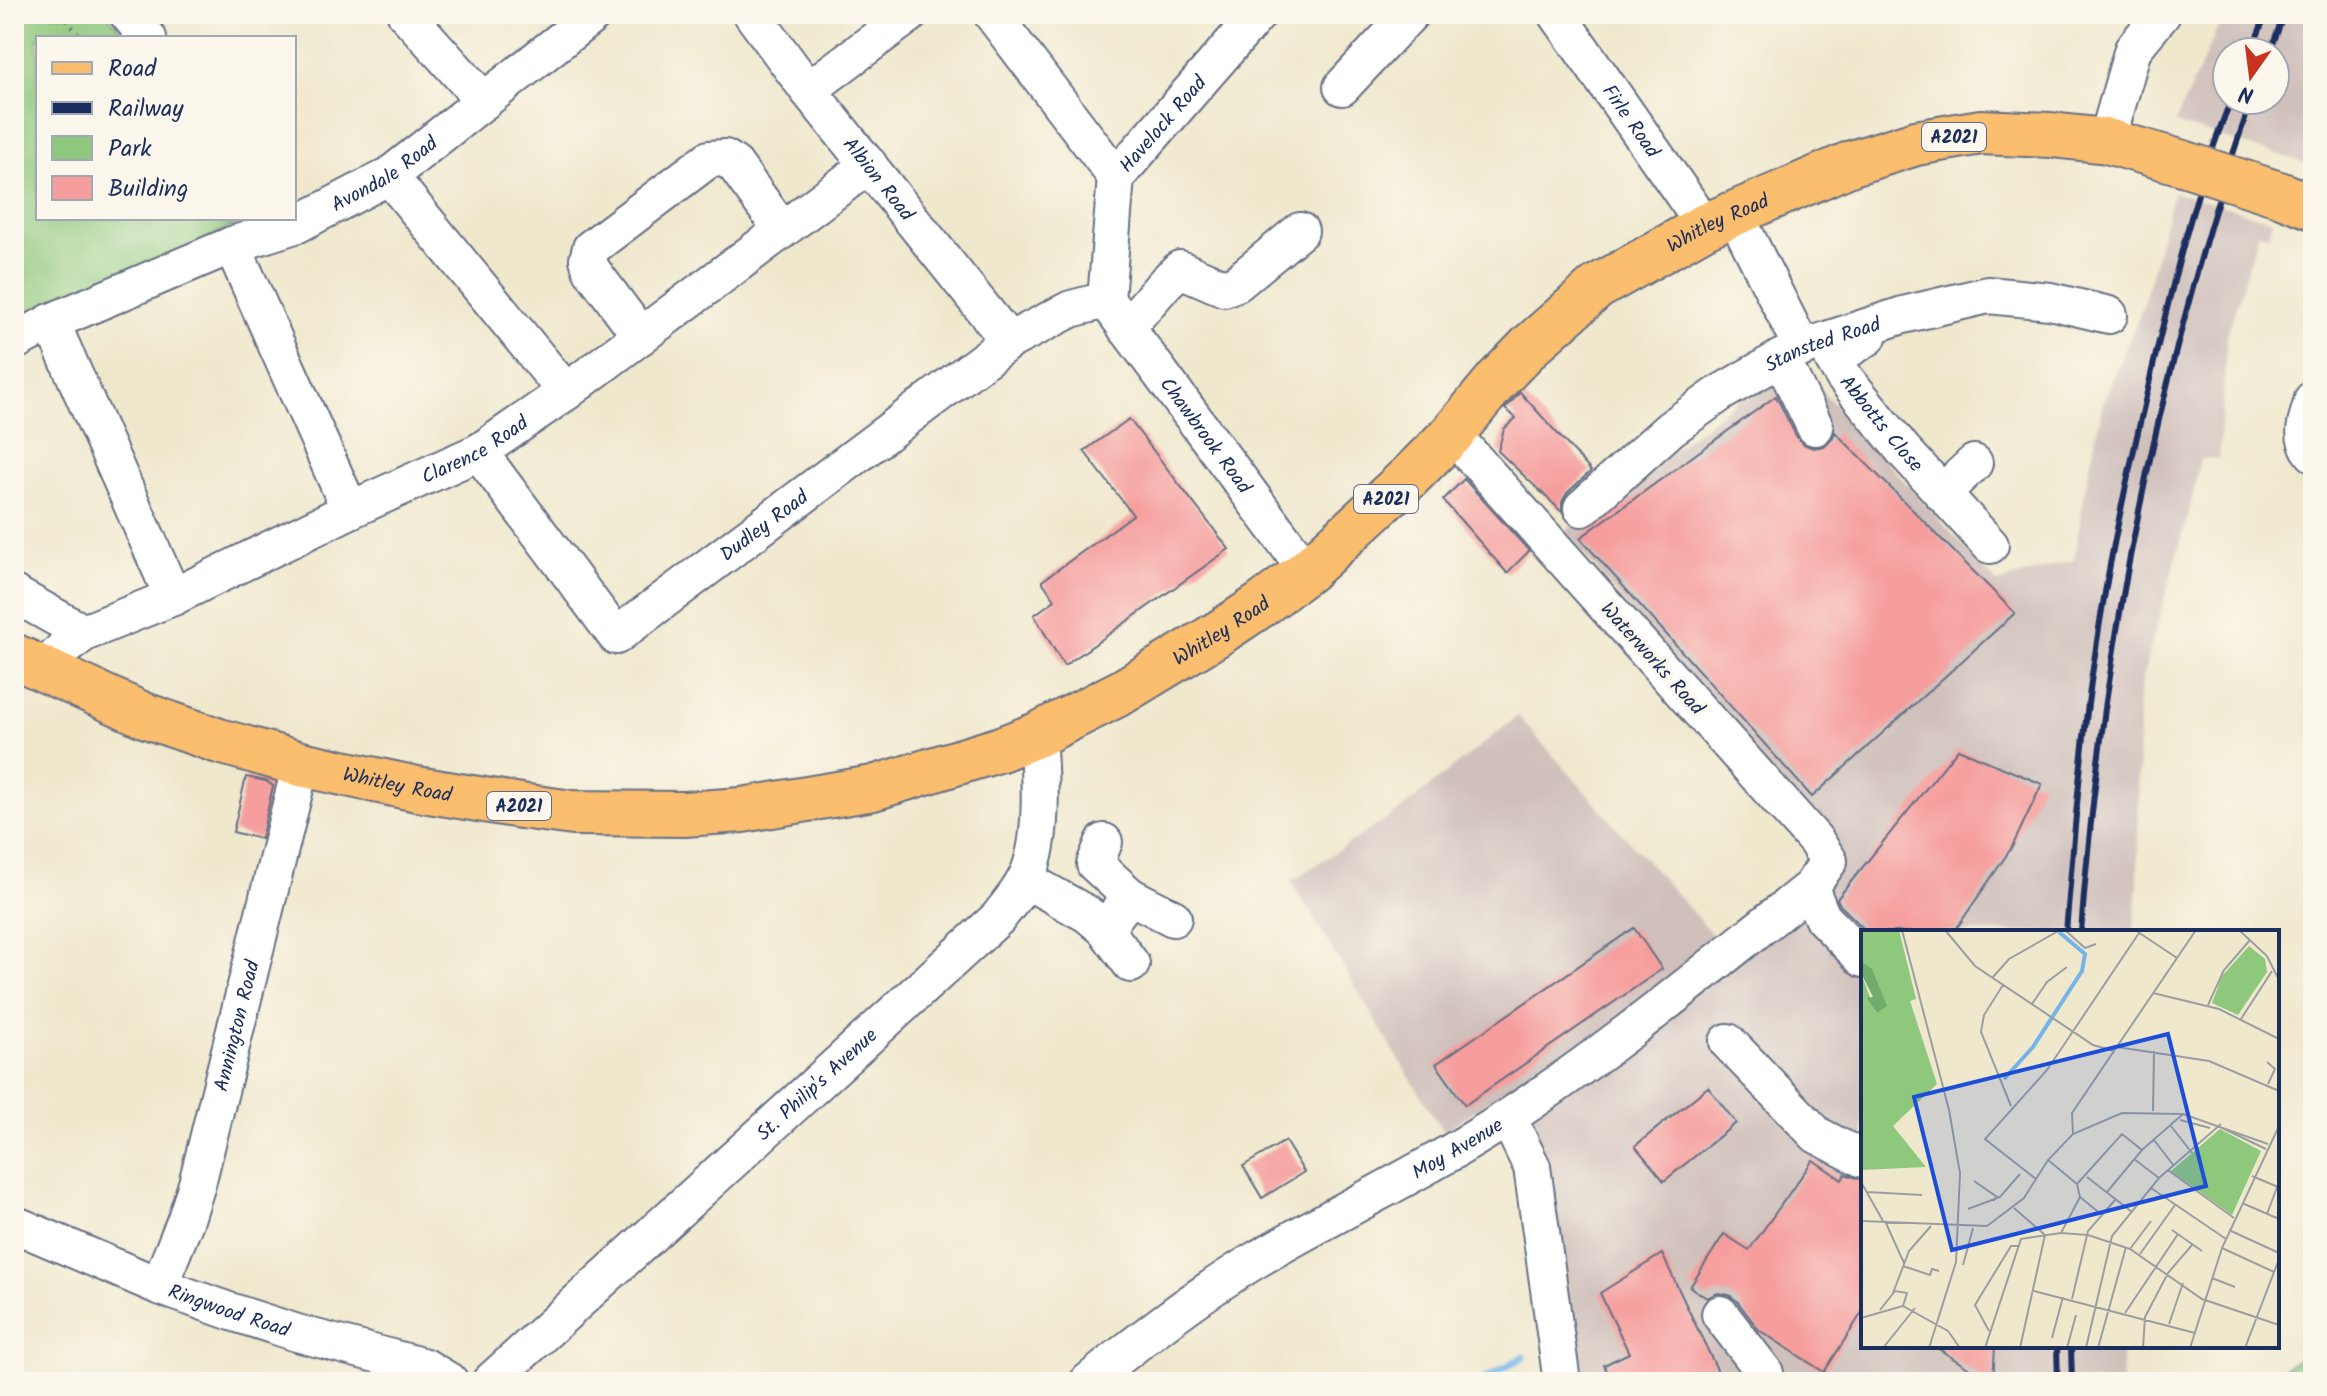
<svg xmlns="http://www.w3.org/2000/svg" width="2327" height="1396" font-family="Kalam,sans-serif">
<rect width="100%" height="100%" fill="#fbf7ec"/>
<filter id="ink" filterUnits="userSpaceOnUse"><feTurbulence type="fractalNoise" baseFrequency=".0125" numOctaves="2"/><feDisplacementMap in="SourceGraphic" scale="16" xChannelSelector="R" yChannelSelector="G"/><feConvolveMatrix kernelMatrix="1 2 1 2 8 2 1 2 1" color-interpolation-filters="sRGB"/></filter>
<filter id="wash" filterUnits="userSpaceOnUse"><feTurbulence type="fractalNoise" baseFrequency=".006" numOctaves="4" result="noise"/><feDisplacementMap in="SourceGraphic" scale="32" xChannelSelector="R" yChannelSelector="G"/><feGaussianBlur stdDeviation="1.8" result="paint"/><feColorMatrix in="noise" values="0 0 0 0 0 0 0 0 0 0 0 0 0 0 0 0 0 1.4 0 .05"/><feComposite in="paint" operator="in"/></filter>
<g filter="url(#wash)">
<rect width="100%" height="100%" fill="#f0e8cd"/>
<g fill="#cfc0bb" fill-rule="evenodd">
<path d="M 2224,14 L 2313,14 L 2313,154 L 2308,164 L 2175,123 ZM 2227,52 L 2275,52 L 2275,100 L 2227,100 Z"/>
<path d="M 2173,192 L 2272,220 L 2269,234 L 2259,232 L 2227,336 L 2219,458 L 2200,459 L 2190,509 L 2147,660 L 2139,698 L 2138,885 L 2134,932 L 1863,932 L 1863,1346 L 2122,1346 L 2122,1382 L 1582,1382 L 1534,1122 L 1511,1086 L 1443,1132 L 1291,881 L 1399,811 L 1518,716 L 1717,940 L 1804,863 L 1828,857 L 1565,531 L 1793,359 L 1997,583 L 2074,560 L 2086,484 L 2103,403 L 2141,312 Z"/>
</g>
<g fill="#8dc87c" stroke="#547c6d" stroke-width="2">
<path d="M 14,14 L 107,14 L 128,38 L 38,38 L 38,218 L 249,218 L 14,334 Z"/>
<path d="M 2313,1351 L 2313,1382 L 2261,1382 Z"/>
</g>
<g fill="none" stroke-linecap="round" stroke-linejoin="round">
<path stroke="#74b4e8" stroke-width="7" d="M 1480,1382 L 1523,1357"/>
</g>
<g id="blocks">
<g fill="#f59e9d">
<path d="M 1520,392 L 1591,471 L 1567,493 L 1562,502 L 1562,512 L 1498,451 L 1504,429 L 1516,418 L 1505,409 Z"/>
<path d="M 1776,396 L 1796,436 L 1803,444 L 1813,448 L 1824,446 L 1832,439 L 1835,432 L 2015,613 L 1812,797 L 1580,538 Z"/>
<path d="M 1129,419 L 1229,549 L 1064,666 L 1034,615 L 1055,600 L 1042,581 L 1133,515 L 1084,451 Z"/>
<path d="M 1464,479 L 1529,551 L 1507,573 L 1443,500 Z"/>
<path d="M 1958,749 L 2042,784 L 2012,847 L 1954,932 L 1867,932 L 1840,905 L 1837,899 Z"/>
<path d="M 246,777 L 266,781 L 273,786 L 261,839 L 233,832 Z"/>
<path d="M 1634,928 L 1662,969 L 1465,1105 L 1436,1064 Z"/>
<path d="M 1708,1087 L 1736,1123 L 1664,1181 L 1635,1146 Z"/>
<path d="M 1285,1141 L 1304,1172 L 1262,1198 L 1243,1166 Z"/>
<path d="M 1813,1160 L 1842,1180 L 1845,1174 L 1863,1180 L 1863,1311 L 1824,1372 L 1759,1330 L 1737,1301 L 1729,1295 L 1718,1293 L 1707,1298 L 1690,1287 L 1724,1234 L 1749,1250 Z"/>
<path d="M 1662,1254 L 1690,1313 L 1723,1382 L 1612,1382 L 1604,1365 L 1629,1353 L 1600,1293 Z"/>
<path d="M 1934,1346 L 1995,1346 L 1993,1382 L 1990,1382 Z"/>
</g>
</g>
</g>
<g filter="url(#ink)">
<use href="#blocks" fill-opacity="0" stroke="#667085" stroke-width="2"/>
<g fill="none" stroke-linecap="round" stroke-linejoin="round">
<g stroke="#667085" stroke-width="40">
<g id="minor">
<path d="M 128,14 L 148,38"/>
<path d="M 406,14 L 484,101"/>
<path id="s1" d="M 752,14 L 808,90 L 1009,341"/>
<path d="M 992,14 L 1116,177"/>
<path id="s2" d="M 1557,14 L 1705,226"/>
<path d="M 1342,87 L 1410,14"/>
<path d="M 808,90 L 910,14"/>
<path d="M 2107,141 L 2133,49 L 2162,14"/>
<path d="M 389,176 L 566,392"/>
<path d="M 1735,214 L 1802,348"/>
<path d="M 232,245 L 350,510"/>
<path id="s3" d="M 1106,300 L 1116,177 L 1258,14"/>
<path id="s4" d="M 1106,300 L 1307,571"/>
<path d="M 51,322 L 173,597"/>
<path d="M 1126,328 L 1166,282 L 1180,269 L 1224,288 L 1237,283 L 1300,231"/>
<path d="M 641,336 L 591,269 L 588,259 L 591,248 L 709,159 L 725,158 L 735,165 L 782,230"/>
<path id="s5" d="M 1868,337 L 1833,359 L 1844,377 L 1904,451 L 1990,545"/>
<path id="s6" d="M 14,342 L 51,322 L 232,245 L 298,224 L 389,176 L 594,14"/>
<path d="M 1781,358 L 1815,427"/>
<path d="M 2313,399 C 2308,420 2298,435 2313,453"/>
<path id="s7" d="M 479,452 L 616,636 L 1009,341 L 1071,309 L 1106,300"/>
<path d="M 1942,493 L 1974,463"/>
<path id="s8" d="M 1582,508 L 1670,429 L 1722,392 L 1781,358 L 1802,348 L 1903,315 L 1988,295 L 2050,301 L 2109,315"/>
<path d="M 14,594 L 84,633"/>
<path id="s9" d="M 43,671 L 64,648 L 84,633 L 173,597 L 350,510 L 479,452 L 566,392 L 869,165"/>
<path d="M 1104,842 L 1095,864 L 1130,896 L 1105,929"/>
<path d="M 1026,880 L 1087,914 L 1105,929 L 1131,964"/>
<path d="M 1810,888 L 1822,917 L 1863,959"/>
<path d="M 1130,896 L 1173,918"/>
<path d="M 1728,1042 L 1817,1135 L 1863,1159"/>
<path d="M 1508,1118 L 1532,1167 L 1562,1382"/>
<path id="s10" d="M 14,1224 L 159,1286 L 229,1311 L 297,1333 L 425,1367 L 450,1382"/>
<path id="s11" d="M 159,1286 L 186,1219 L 197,1184 L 301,764"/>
<path d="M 1720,1314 L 1765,1373 L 1766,1382"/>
<path id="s12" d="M 490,1382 L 998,918 C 1007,906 1017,895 1024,882 C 1045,847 1040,775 1037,735"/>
<path id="s13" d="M 1088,1382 C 1141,1339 1196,1296 1254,1261 C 1337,1212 1426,1171 1507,1118 C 1613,1049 1711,966 1810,888 L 1829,861 L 1815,840 L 1452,434"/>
</g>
</g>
<g stroke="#667085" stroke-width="48">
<g id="major">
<path d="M 2282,195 L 2313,207"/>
<path id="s14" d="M 14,656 L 144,715 L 219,741 L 301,764 L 417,789 L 521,806 L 573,813 L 684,814 L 742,810 L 873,788 L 998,750 L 1037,735 L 1122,692 L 1219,633 L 1261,605 L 1307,571 L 1408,478 L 1452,434 L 1497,380 L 1531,345 L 1597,287 L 1705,226 L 1852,163 L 1916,143 L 1981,132 L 2051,135 L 2107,141 L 2183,163"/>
</g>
</g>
<path stroke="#667085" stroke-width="4" stroke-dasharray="2 6" stroke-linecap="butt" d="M 62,14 L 81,38"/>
<use href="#minor" stroke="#fff" stroke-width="36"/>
<use href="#major" stroke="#fbbd6e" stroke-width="44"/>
<g stroke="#1b2f5e" stroke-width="6">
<path d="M 2251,52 L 2266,14"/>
<path d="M 2270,52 L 2284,14"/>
<path d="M 2066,932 C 2074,837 2081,742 2096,648 C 2110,552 2132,457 2154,362 C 2175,274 2197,184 2231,100"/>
<path d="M 2081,932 C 2096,731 2128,533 2179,339 C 2200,258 2223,178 2252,100"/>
<path d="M 2057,1346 L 2058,1382"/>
<path d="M 2071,1346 L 2072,1382"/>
</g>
<g stroke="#667085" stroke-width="48" stroke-linecap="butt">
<path id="major-bridge" d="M 2183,163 L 2282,195"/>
</g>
<use href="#major-bridge" stroke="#fbbd6e" stroke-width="44"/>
</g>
</g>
<g text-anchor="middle" stroke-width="7" stroke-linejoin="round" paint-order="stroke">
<g fill="#fbf7ec" stroke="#5e6b89" stroke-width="2">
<rect x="1922" y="123" width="64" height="28" rx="6"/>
<rect x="1354" y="485" width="64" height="28" rx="6"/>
<rect x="487" y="792" width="64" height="28" rx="6"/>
</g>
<g font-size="18" font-weight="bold" fill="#1b2f5e">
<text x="1954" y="143">A2021</text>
<text x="1386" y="505">A2021</text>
<text x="519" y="812">A2021</text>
</g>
<g font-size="20" fill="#1b2f5e" stroke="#fbf7ec">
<text dy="7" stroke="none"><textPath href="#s2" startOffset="130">Firle Road</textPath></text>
<text dy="7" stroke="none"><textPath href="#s3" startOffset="194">Havelock Road</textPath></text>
<text dy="7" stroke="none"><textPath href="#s6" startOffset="408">Avondale Road</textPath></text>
<text dy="7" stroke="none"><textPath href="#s1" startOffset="208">Albion Road</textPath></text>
<text dy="7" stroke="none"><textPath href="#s14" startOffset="1918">Whitley Road</textPath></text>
<text dy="7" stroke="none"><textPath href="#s8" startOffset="294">Stansted Road</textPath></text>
<text dy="7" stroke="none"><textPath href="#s5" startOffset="122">Abbotts Close</textPath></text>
<text dy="7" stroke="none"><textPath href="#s4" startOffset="168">Chawbrook Road</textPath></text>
<text dy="7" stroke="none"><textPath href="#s9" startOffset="488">Clarence Road</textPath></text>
<text dy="7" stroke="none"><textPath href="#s7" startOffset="414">Dudley Road</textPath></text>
<text dy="7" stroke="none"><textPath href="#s14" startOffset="1270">Whitley Road</textPath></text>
<text transform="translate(1653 658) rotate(48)" y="7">Waterworks Road</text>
<text dy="7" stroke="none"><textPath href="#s14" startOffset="406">Whitley Road</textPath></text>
<text dy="7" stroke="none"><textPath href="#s11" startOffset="272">Annington Road</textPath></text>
<text dy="7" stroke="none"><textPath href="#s12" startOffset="442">St. Philip's Avenue</textPath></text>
<text dy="7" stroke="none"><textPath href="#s13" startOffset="438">Moy Avenue</textPath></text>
<text dy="7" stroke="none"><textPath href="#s10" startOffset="232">Ringwood Road</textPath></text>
</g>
</g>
<g transform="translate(1861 930)">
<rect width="418" height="418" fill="#f0e8cd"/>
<path d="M 0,0 L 38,0 L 55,69 L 49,71 L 76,154 L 32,196 L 65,237 L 0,240 L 0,43 L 15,83 L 25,76 L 0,34 ZM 388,16 L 404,29 L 406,42 L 377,85 L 351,73 L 361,46 ZM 359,199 L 400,221 L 371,285 L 310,241 Z" fill="#8dc87c"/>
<path d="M 1,32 L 11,39 L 26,76 L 16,83 L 6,68 L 12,67 L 0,43 Z" fill="#72ac6c"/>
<path fill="none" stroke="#74b4e8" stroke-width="4" d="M 143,149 L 172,117 L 221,41 L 224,24 L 198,2"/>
<path fill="none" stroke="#9b9ea1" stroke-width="2" d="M 41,0 L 88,180 L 99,243 L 95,332 L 68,418M 84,0 L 114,36 L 232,115 L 253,121M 204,0 L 224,18 L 235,14M 274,0 L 316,28M 378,0 L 406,26 L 418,50M 132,47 L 148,29 L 199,0M 142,55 L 123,85 L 120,102 L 150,176M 292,63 L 358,79 L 418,109M 171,74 L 186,52 L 206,37M 347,75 L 363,40 L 389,10M 380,89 L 411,41M 256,117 L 348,131 L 418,161M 406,132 L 414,139 L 407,154M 292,181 L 293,121M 319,190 L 349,198M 310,196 L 331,223M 359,197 L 405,219M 212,204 L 211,183 L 335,0M 293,210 L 313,236M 273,229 L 298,248M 187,230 L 216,254M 307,240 L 373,288M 391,246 L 417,257M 226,247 L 271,282M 175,249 L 124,209 L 186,140 L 278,3M 113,251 L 136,267 L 132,271M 0,252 L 22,291M 216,254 L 261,204 L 281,220M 290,258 L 365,309M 6,262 L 61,265M 246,262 L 281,220 L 322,184M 219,267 L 241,285M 381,273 L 418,289M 153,278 L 184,305M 107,279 L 139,267 L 159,244M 406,284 L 418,252M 0,291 L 126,296 L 163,268 L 187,230 L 212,204 L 261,183 L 322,184 L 407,214M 24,291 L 43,333M 311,300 L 341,321M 368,300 L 418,323M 200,303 L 219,267 L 216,254M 361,318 L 413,342M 269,319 L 290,291M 279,324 L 314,275M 102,335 L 112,298M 42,336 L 69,345 L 71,339 L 78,341M 351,348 L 374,357M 173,361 L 334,403M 32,363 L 48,321 L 70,296M 211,369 L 227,301 L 255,269M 42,376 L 87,401 L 99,418M 264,383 L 317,304M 0,388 L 42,376 L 46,363 L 34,361 L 19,380M 308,394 L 322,353M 128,401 L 114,375 L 150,316 L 157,316M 191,408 L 202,367M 22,418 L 54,378M 124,418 L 160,309 L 200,303 L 227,305 L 269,319 L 341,369 L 418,395M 159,418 L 184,305M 206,418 L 215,385M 225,418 L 251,306 L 298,248 L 360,194M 237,418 L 265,317M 282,418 L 284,387 L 307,343 L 331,315M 329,418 L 361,318 L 418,196M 384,418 L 418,329"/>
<path fill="#1d4ed8" fill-opacity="0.15" stroke="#1d4ed8" stroke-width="4" d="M 307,104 L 345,256 L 91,320 L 53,167 Z"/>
<rect width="418" height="418" fill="none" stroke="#1b2f5e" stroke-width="4"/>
</g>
<rect width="2327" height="1396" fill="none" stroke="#fbf7ec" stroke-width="48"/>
<rect x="36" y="36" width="260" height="184" fill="#fbf7ec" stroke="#a1a7b3" stroke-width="2"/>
<rect x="52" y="62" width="40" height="12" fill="#fbbd6e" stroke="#a1a7b3" stroke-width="2"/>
<text x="108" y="76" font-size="24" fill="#1b2f5e">Road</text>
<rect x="52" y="102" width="40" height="12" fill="#1b2f5e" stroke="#a1a7b3" stroke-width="2"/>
<text x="108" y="116" font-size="24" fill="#1b2f5e">Railway</text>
<rect x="52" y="136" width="40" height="24" fill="#8dc87c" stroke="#a1a7b3" stroke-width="2"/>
<text x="108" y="156" font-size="24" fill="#1b2f5e">Park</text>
<rect x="52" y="176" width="40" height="24" fill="#f59e9d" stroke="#a1a7b3" stroke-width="2"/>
<text x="108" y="196" font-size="24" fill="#1b2f5e">Building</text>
<g transform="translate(2251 76) rotate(194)"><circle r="38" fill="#fbf7ec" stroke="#a1a7b3" stroke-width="2"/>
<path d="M0-6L14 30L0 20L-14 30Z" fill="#c8321e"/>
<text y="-12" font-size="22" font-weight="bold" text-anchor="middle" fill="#1b2f5e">N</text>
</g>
</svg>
